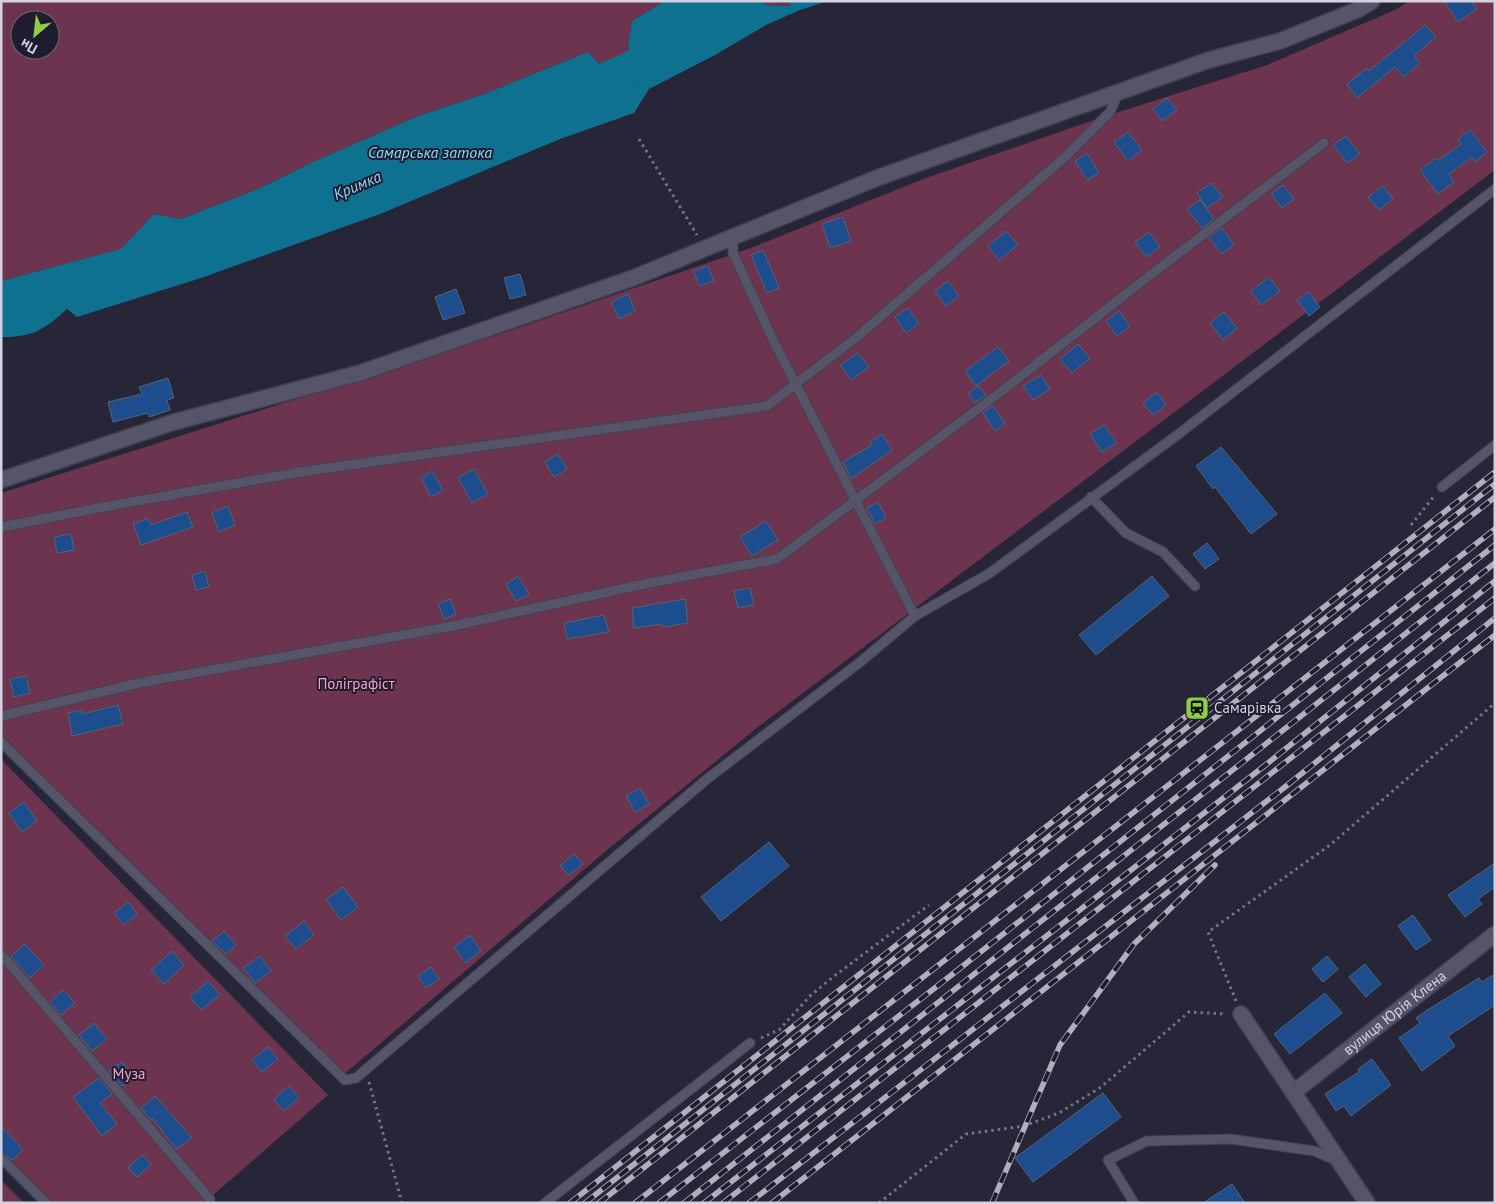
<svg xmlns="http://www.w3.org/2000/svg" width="1496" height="1204" font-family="'PT Sans',sans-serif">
<rect width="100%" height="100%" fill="#272538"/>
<g fill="#6c344e" fill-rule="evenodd">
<path d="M 1,1 L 665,1 L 632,21 L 628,44 L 638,81 L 619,86 L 588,52 L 484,94 L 418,116 L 315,161 L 258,189 L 181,219 L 154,214 L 122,249 L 1,281 ZM 20,20 L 50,20 L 50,50 L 20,50 Z"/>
<path d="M 763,1 L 791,1 L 789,6 L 764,5 Z"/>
<path d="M 1409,1 L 1495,1 L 1495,170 L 758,727 L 607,850 L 342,1076 L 1,739 L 1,493 L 494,336 L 748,249 L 926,178 L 1103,117 L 1267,65 L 1397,9 Z"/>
<path d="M 1,759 L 328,1095 L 204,1203 L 42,1203 L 1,1161 Z"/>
<path d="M 1,1180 L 24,1203 L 1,1203 Z"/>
</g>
<path fill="#0e7190" d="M 665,1 L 763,1 L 765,5 L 789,6 L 791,1 L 828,1 L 800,10 L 766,25 L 715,55 L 649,89 L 634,113 L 560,139 L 380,214 L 201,278 L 77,317 L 67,309 C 44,330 33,337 1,337 L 1,281 L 121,249 L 154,214 L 181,219 L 258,189 L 315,161 L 418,116 L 484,94 L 588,52 L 619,86 L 638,81 L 628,44 L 632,21 Z"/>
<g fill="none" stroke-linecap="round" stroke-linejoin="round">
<path stroke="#0e7190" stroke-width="31" d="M 571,92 L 624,70 L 671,46"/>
</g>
<g fill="#1e4d8d" stroke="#566476">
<path d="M 1444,1 L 1471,1 L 1477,9 L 1458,22 Z"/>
<path d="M 1425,25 L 1436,37 L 1414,56 L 1420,63 L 1403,77 L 1395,67 L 1357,98 L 1347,84 L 1367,68 L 1369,71 Z"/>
<path d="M 1167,98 L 1177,110 L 1162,121 L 1153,109 Z"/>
<path d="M 1470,130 L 1487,152 L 1475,162 L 1472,157 L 1449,174 L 1454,182 L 1438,194 L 1420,170 L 1436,158 L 1439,160 L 1461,144 L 1458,139 Z"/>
<path d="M 1128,132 L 1142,150 L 1128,161 L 1114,142 Z"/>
<path d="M 1346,136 L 1360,154 L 1347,163 L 1333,145 Z"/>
<path d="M 1087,153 L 1099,173 L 1087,180 L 1075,161 Z"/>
<path d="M 1211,183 L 1223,197 L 1207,208 L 1197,193 Z"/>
<path d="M 1283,185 L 1294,199 L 1282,208 L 1271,194 Z"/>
<path d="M 1383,186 L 1393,199 L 1379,210 L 1368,197 Z"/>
<path d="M 1200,200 L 1214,219 L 1202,228 L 1187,209 Z"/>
<path d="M 843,217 L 851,241 L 830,248 L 822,224 Z"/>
<path d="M 1222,228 L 1234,245 L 1222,254 L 1209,238 Z"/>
<path d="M 1006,231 L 1018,245 L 999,260 L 988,246 Z"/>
<path d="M 1149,232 L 1160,247 L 1146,257 L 1135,242 Z"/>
<path d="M 763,250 L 779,288 L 767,293 L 751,255 Z"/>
<path d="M 708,266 L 714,281 L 700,286 L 693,271 Z"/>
<path d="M 520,274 L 526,295 L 510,299 L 504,278 Z"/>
<path d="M 1269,277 L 1280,291 L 1261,305 L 1251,291 Z"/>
<path d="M 948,281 L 959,296 L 946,306 L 935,291 Z"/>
<path d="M 456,289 L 465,313 L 443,320 L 435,297 Z"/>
<path d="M 1308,292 L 1320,307 L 1309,316 L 1297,300 Z"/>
<path d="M 628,294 L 635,311 L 619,319 L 611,302 Z"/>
<path d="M 908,308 L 919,324 L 906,333 L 895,317 Z"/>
<path d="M 1119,311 L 1130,326 L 1117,336 L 1106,321 Z"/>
<path d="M 1224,312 L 1237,328 L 1223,340 L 1210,323 Z"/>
<path d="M 1078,344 L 1090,358 L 1072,373 L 1060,359 Z"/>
<path d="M 998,347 L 1009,361 L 976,386 L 965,371 Z"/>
<path d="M 858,353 L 869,367 L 851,380 L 840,365 Z"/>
<path d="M 1041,375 L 1050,389 L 1033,400 L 1023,386 Z"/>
<path d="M 168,378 L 174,398 L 167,400 L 170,410 L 149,417 L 148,413 L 113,422 L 108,402 L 142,394 L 139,387 Z"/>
<path d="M 978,386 L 986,395 L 975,403 L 968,393 Z"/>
<path d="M 1157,392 L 1166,405 L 1153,415 L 1143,403 Z"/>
<path d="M 993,406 L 1005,423 L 995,431 L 983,413 Z"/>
<path d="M 1104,425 L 1117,443 L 1102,452 L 1090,434 Z"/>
<path d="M 882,434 L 892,450 L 851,479 L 843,462 L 872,445 L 870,442 Z"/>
<path d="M 1221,447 L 1277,514 L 1251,534 L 1215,487 L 1213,489 L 1196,466 Z"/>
<path d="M 558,454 L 567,469 L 554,477 L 545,462 Z"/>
<path d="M 474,469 L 488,494 L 472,503 L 458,478 Z"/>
<path d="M 432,471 L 443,490 L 431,497 L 421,478 Z"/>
<path d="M 878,502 L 886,518 L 875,524 L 867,508 Z"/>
<path d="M 228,506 L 235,525 L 219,532 L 212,513 Z"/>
<path d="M 187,512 L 193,527 L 141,545 L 133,524 L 148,518 L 151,525 Z"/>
<path d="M 766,521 L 778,540 L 752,556 L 740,537 Z"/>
<path d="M 71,534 L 74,550 L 57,553 L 54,537 Z"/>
<path d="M 1207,543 L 1219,559 L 1205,569 L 1193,554 Z"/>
<path d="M 205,571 L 209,587 L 196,590 L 192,575 Z"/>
<path d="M 518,576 L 529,594 L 516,601 L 506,584 Z"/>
<path d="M 1152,576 L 1169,596 L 1096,655 L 1079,635 Z"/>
<path d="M 750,588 L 754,605 L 738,608 L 734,591 Z"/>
<path d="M 450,599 L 456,614 L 444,619 L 438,604 Z"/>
<path d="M 685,599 L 688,623 L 663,627 L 662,624 L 634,628 L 632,608 Z"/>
<path d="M 604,615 L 609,632 L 567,639 L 564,623 Z"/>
<path d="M 26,676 L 30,693 L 14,697 L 10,679 Z"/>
<path d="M 118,705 L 123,724 L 72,736 L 68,713 L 82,710 L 82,714 Z"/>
<path d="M 640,788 L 649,804 L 635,812 L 626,796 Z"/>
<path d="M 24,802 L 37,821 L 22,832 L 9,813 Z"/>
<path d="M 769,842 L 789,866 L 721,921 L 701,897 Z"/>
<path d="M 574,854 L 583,864 L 569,875 L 560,866 Z"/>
<path d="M 1495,863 L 1495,887 L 1478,899 L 1482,904 L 1465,917 L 1448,895 Z"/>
<path d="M 343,887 L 358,907 L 341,920 L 326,900 Z"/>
<path d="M 128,902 L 137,914 L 124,925 L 114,913 Z"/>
<path d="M 1413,915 L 1431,940 L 1416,950 L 1398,926 Z"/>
<path d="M 304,921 L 314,935 L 296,949 L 285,936 Z"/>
<path d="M 224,931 L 236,945 L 226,954 L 212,941 Z"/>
<path d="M 470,935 L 481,951 L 465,963 L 454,947 Z"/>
<path d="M 25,944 L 44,965 L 30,978 L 11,956 Z"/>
<path d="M 172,951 L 184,965 L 164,984 L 151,970 Z"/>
<path d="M 260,956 L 271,971 L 255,983 L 243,968 Z"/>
<path d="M 1327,956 L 1338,969 L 1323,982 L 1312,969 Z"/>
<path d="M 1365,964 L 1381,984 L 1366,997 L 1349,977 Z"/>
<path d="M 431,967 L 439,979 L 426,988 L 418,976 Z"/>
<path d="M 1495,974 L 1495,1005 L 1448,1036 L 1455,1046 L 1422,1071 L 1399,1038 L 1420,1023 L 1416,1018 L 1429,1009 L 1479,978 L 1482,982 Z"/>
<path d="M 208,981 L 220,995 L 201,1010 L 190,997 Z"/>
<path d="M 63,990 L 75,1003 L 61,1015 L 50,1002 Z"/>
<path d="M 1325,993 L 1342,1013 L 1290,1054 L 1274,1034 Z"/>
<path d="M 94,1023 L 107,1039 L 92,1051 L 79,1035 Z"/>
<path d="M 268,1047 L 278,1059 L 262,1072 L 252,1060 Z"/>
<path d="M 1372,1059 L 1391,1085 L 1351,1116 L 1344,1106 L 1336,1111 L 1325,1094 L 1359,1072 L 1358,1069 Z"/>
<path d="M 122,1062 L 133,1078 L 122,1086 L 109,1071 Z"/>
<path d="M 99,1078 L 112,1094 L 100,1103 L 117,1124 L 102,1136 L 73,1097 Z"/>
<path d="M 289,1086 L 299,1098 L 284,1111 L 274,1099 Z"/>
<path d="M 1103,1093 L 1121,1117 L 1033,1182 L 1015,1158 Z"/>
<path d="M 155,1096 L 192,1138 L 176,1149 L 153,1119 L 151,1120 L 141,1108 Z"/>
<path d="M 1,1126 L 23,1150 L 12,1160 L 1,1152 Z"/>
<path d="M 143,1155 L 151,1165 L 137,1177 L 128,1167 Z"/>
<path d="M 1232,1184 L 1245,1203 L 1203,1203 Z"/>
</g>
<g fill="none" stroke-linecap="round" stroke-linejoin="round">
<g stroke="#434151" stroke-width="11">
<g id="service">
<path d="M 733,237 L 733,253 L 774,342 L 915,616"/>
<path d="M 1442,487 L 1495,445"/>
<path d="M 1091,497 L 1126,533 L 1163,552 L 1195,586"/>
<path d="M 1,527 L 103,507 L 300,472 L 767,406 L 857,337 L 1065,157 L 1110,112 L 1118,93"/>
<path d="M 1,716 L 139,683 L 453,626 L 649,583 L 777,559 L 1002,391 L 1158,269 L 1324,143"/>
<path d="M 1,742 L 345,1080 L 356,1078 L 707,779 L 859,663 L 915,616 L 990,573 L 1176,436 L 1495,189"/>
<path d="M 1,954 L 210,1199"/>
<path d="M 1,1158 L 46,1203"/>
<path d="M 545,1203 L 750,1043"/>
<path d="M 1134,1203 L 1108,1160 L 1147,1141 L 1231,1139 L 1314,1151 L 1338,1161"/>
</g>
</g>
<g stroke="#434151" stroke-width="18">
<g id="minor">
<path d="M 1,480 L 174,422 L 360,373 L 633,278 L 877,178 L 1209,60 L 1280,41 L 1357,10 L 1372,1"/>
<path d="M 1241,1014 L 1367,1203"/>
<path id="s1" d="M 1294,1092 L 1495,934"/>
</g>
</g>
<g stroke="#767484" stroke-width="3" stroke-dasharray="2.5 4" stroke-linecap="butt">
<path d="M 639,139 L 697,235"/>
<path d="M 1411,525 L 1435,495"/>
<path d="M 1236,1001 L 1208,932 L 1330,845 L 1495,703"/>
<path d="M 761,1038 L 779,1030 L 810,996 L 833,977 L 929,905"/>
<path d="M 369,1082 L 402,1203"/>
<path d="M 879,1203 L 966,1134 L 1024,1126 L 1059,1113 L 1101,1087 L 1189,1012 L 1226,1014"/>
</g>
<use href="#service" stroke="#565469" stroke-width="9"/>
<use href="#minor" stroke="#565469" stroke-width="15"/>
<g stroke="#b1afbe" stroke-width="5.5">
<g id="rail">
<path d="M 570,1203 L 1495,472"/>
<path d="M 585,1203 L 1495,484"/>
<path d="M 599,1203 L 1495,497"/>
<path d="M 635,1203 L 1495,529"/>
<path d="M 659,1203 L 954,973 L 1495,545"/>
<path d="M 684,1203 L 1495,563"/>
<path d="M 704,1203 L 1263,767 L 1495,581"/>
<path d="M 723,1203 L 1495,598"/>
<path d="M 749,1203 L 1285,787 L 1495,618"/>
<path d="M 772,1203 L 1495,635"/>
<path d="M 992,1203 L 1060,1045 L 1134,944 L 1215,865"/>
</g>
</g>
<use href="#rail" stroke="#1e1c2e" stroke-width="4" stroke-dasharray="11" stroke-linecap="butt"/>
</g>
<defs>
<g id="station-square" transform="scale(1.25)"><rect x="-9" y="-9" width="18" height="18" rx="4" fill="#8dce44" stroke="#1e1c2e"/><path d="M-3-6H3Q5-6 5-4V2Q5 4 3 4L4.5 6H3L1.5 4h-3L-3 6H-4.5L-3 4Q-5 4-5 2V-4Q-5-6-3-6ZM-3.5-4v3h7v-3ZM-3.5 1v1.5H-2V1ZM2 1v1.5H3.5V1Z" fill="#111"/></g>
</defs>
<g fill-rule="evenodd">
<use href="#station-square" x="1197" y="708"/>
</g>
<g text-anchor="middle" stroke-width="4" stroke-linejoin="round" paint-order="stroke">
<g font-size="15" fill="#fda2ca" stroke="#1e1c2e">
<text x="356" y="689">Поліграфіст</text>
<text x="129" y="1079">Муза</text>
</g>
<g font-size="15" fill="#d3d2df" stroke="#1e1c2e" text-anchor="start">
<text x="1214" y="713">Самарівка</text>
</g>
<g font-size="15" fill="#d3d2df" stroke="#1e1c2e">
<text dy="5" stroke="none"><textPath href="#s1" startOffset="128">вулиця Юрія Клена</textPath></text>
</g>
<g font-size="16" font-style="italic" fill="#8bd9f9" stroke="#1e1c2e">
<text x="430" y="158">Самарська затока</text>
<text transform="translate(357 185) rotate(-23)" y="6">Кримка</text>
</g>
</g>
<rect width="1496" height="1204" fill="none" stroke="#d3d2df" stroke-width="5"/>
<g transform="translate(35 35) rotate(208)"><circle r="24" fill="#1e1c2e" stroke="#666575"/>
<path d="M0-4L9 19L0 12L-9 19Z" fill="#8dce44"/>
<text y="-8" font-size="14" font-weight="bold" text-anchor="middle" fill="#d3d2df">Пн</text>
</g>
</svg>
